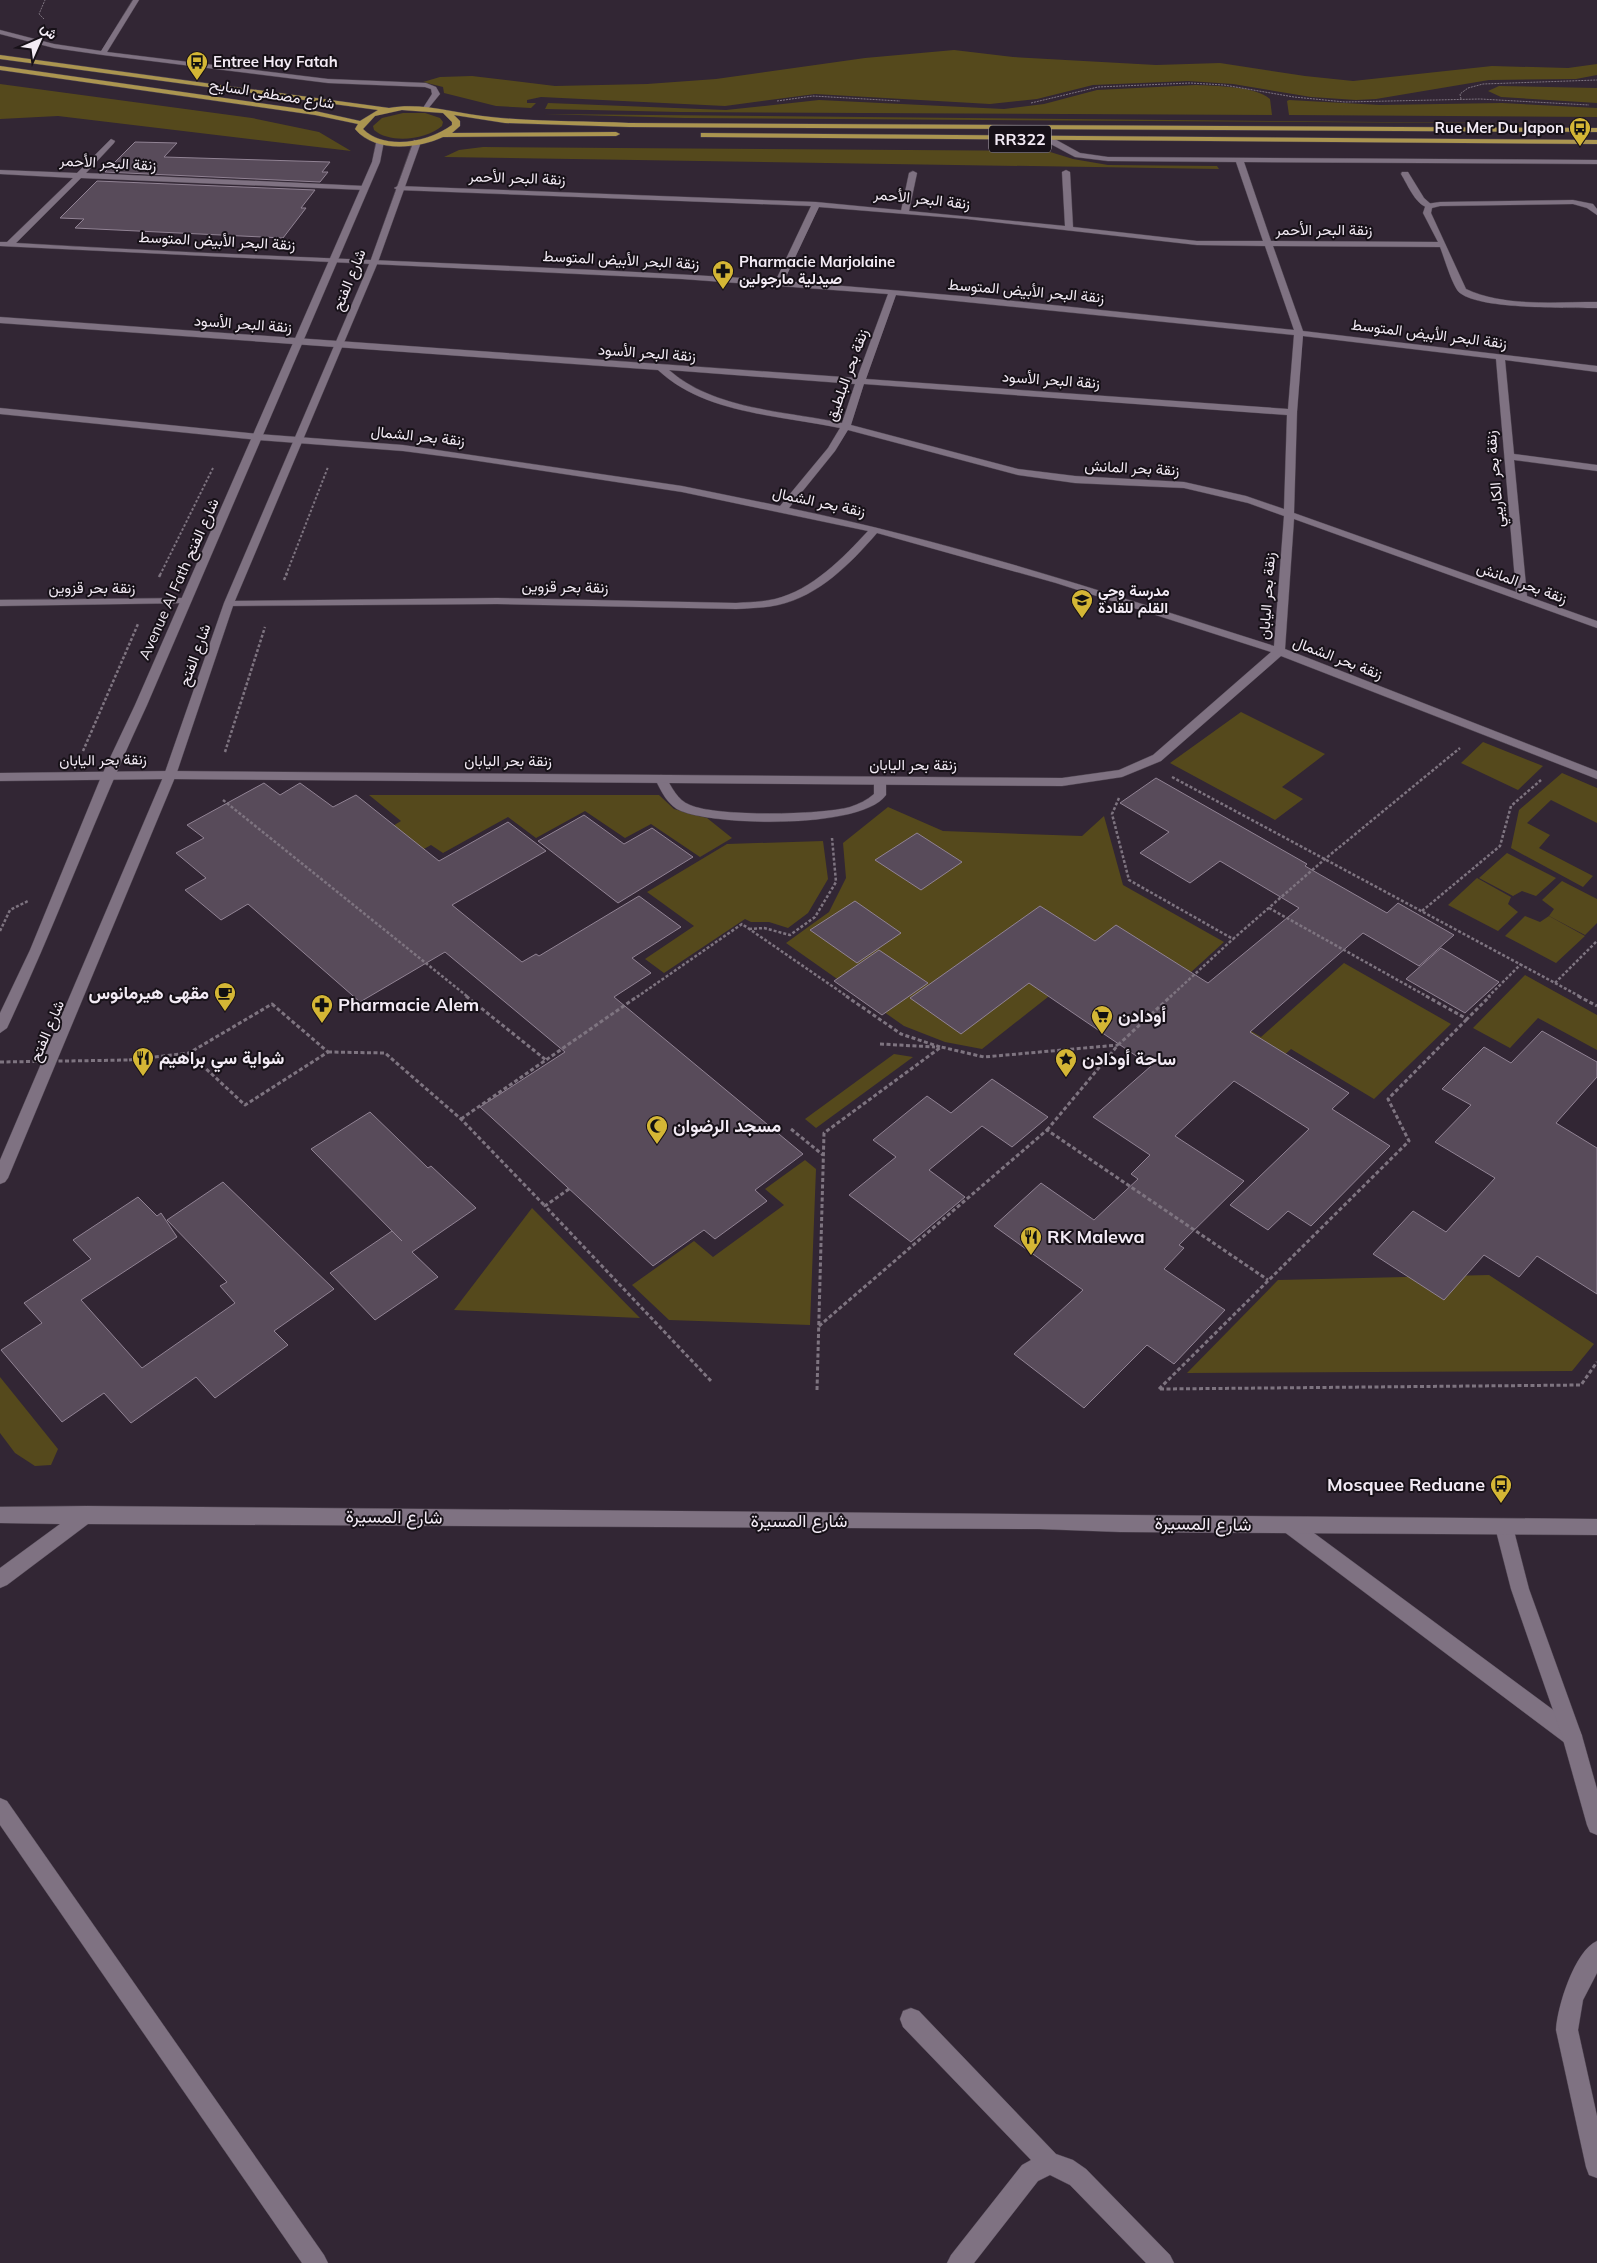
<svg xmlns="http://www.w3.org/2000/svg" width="1597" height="2263" font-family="Mulish,Vazirmatn,sans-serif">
<rect width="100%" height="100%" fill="#322634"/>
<g fill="#55491c">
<path d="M 954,50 L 1013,57 L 1156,65 L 1220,63 L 1305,76 L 1353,81 L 1492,66 L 1568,68 L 1597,64 L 1597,75 L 1576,79 L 1489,80 L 1376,99 L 1356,100 L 1311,97 L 1233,84 L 1188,81 L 1093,85 L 1037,99 L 990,104 L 815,94 L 725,106 L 541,97 L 527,100 L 527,103 L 536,103 L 531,108 L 496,106 L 444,93 L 443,87 L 423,82 L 440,77 L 472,76 L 555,86 L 647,84 L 716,79 L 865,58 Z"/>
<path d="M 0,84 L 252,118 L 319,132 L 351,151 L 58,116 L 0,119 Z"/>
<path d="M 1196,85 C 1215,86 1256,86 1270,99 L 1272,115 L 680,112 L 545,109 L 548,103 L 726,110 L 819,100 L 1004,109 L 1044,104 L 1097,90 Z"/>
<path d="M 1499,86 L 1597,88 L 1597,103 L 1501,97 L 1488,91 Z"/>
<path d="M 1289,100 L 1380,105 L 1502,103 L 1597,108 L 1597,117 L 1289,115 L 1287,101 Z"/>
<path d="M 403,113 L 425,113 L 440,118 L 443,122 L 442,126 C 426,140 390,144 374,130 L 373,126 L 382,118 Z"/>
<path d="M 543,114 L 1597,124 L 684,118 Z"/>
<path d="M 483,147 L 1047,151 L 1073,159 L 1108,165 L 1217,166 L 1219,169 L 444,157 L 459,150 Z"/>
<path d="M 1241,712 L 1325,754 L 1282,787 L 1303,799 L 1275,820 L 1170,763 Z"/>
<path d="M 1483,742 L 1543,766 L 1518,790 L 1461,763 Z"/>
<path d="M 1562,773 L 1597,788 L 1597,823 L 1551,800 L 1527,823 L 1550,835 L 1539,848 L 1593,876 L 1583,887 L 1511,848 L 1519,810 Z"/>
<path d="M 369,795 L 659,795 L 674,809 L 707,818 L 732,838 L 700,857 L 651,824 L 625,838 L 585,811 L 536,838 L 508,817 L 443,853 L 431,845 L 397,864 L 368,841 L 401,821 Z"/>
<path d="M 888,807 L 943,831 L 1082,836 L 1104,816 L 1123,885 L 1224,942 L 1120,1037 L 1053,993 L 982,1049 L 945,1042 L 904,1026 L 786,943 L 829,912 L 846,878 L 843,843 Z"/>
<path d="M 823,841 L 828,879 L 808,913 L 788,928 L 769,922 L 751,922 L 745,919 L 664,973 L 645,959 L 694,926 L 647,892 L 727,844 Z"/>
<path d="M 1507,853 L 1556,878 L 1536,896 L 1522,891 L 1513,896 L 1479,878 Z"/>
<path d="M 1477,878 L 1511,897 L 1508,904 L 1518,912 L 1498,931 L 1448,905 Z"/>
<path d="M 1562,881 L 1597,899 L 1597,923 L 1585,935 L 1549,916 L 1554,909 L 1542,900 Z"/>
<path d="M 1525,916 L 1540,922 L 1549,916 L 1585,936 L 1556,963 L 1505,936 Z"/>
<path d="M 1344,963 L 1451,1024 L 1374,1099 L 1291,1049 L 1270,1068 L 1193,996 L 1261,1037 Z"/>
<path d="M 1525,975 L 1597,1015 L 1597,1050 L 1538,1018 L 1510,1048 L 1473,1028 Z"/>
<path d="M 894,1054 L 913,1057 L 816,1128 L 805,1119 Z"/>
<path d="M 805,1160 L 816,1169 L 810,1325 L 669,1320 L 632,1285 L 694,1241 L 713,1257 L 784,1205 L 765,1189 Z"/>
<path d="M 532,1208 L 640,1318 L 454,1310 Z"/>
<path d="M 1489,1275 L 1594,1344 L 1572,1371 L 1187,1373 L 1278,1280 Z"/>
<path d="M 0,1377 L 58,1449 L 51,1465 L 35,1466 L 15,1453 L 0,1433 Z"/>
</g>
<g fill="#584b5a" stroke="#918394">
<path d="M 135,142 L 177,143 L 164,157 L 330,162 L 322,172 L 328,172 L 320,182 L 105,172 Z"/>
<path d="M 97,181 L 315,190 L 301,208 L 306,208 L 283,238 L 75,228 L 84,219 L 60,218 Z"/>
<path d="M 1156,778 L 1307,864 L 1305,866 L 1387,913 L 1398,903 L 1454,935 L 1419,966 L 1363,933 L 1250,1032 L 1349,1093 L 1332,1109 L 1390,1146 L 1311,1226 L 1288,1211 L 1268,1230 L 1230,1205 L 1309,1129 L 1234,1081 L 1175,1136 L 1244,1181 L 1179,1245 L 1184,1248 L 1164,1269 L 1225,1310 L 1174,1364 L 1147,1345 L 1084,1408 L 1014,1354 L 1083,1290 L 994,1226 L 1041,1183 L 1094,1220 L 1138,1179 L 1131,1174 L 1150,1155 L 1093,1117 L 1151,1066 L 1029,983 L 961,1034 L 910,998 L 1040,906 L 1095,941 L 1116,925 L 1208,983 L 1299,908 L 1220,861 L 1190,883 L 1140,853 L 1169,832 L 1120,803 Z"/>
<path d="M 264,783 L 280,795 L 300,783 L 333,807 L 356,795 L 439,861 L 508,822 L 546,851 L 452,905 L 522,962 L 536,954 L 539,956 L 639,896 L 681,927 L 632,958 L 651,973 L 614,997 L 803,1154 L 755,1190 L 767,1201 L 715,1239 L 704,1230 L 653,1266 L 480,1107 L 565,1052 L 445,952 L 360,1002 L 248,904 L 221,920 L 185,890 L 206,878 L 176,853 L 204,838 L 187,825 Z"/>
<path d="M 584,815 L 624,844 L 652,828 L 693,857 L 618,903 L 538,841 Z"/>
<path d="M 917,833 L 962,862 L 921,890 L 875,860 Z"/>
<path d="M 855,901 L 901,933 L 857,963 L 810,930 Z"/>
<path d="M 1441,948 L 1499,982 L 1465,1013 L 1406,979 Z"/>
<path d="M 879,950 L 928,983 L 882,1015 L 834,981 Z"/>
<path d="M 1542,1031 L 1597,1062 L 1597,1077 L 1556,1123 L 1597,1148 L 1597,1294 L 1537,1256 L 1519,1277 L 1484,1255 L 1444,1300 L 1373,1254 L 1413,1211 L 1446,1232 L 1495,1178 L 1435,1142 L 1471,1105 L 1442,1089 L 1484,1047 L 1511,1063 Z"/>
<path d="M 992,1079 L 1048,1117 L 1012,1147 L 982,1126 L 929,1170 L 965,1197 L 911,1242 L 849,1195 L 896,1157 L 873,1140 L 927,1096 L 951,1113 Z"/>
<path d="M 370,1112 L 428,1168 L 431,1166 L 476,1208 L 412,1252 L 438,1277 L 375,1320 L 330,1273 L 392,1231 L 402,1241 L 311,1149 Z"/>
<path d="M 223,1182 L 334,1289 L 274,1331 L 288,1345 L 215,1398 L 196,1377 L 131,1423 L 104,1393 L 62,1422 L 1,1350 L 42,1323 L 24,1303 L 91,1259 L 73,1240 L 138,1197 L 157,1216 L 161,1213 L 177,1237 L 81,1300 L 142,1368 L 235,1303 L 220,1286 L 227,1282 L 167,1220 Z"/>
</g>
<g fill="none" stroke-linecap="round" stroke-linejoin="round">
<g stroke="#4e4450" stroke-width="1">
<g id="lane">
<path d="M 913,171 L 917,173 L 909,211 L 905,213 L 901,211 L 909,173 Z"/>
<path d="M 1402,172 L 1408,172 L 1424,198 L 1433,206 L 1432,208 C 1417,209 1408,185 1401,174 Z"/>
<path d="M 661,775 L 665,776 C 672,787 677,800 690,805 C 717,817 821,815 850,807 C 859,804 867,800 874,794 L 874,781 L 880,777 L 886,781 L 886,795 C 862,829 718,826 681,811 C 668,806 661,791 655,779 Z"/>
<path d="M 1289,1517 L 1295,1519 L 1579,1729 L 1582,1736 L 1579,1743 L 1572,1746 L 1565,1743 L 1283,1531 L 1280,1525 L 1283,1519 Z"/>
<path d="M 1597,1941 L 1597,1973 L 1583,2000 L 1578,2030 L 1597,2116 L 1597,2178 L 1589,2175 L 1586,2167 L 1556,2030 C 1557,2007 1575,1950 1597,1941 Z"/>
</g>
</g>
<g stroke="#4e4450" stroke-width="1">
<g id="street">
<path d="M 133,0 L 139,0 L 107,52 L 328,79 L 426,83 L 436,87 L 440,94 L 427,110 L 423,108 L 432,94 L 431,89 L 425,87 L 328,83 L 103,55 L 54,48 L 0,34 L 0,30 L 54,44 L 101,51 Z"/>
<path d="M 1045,137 L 1051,137 L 1080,153 L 1108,157 L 1597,160 L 1597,164 L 1244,162 L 1271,241 L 1438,242 L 1423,213 L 1426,204 L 1440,202 L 1573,200 L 1593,204 L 1597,209 L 1597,215 L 1587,208 L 1573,204 L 1440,206 L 1432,208 L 1431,213 L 1466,289 C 1504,307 1555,302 1597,302 L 1597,308 C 1568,307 1482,310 1460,293 C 1453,288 1444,257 1440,247 L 1273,246 L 1303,331 L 1597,366 L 1597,372 L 1505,360 L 1514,454 L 1597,465 L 1597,471 L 1514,460 L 1527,596 L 1597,621 L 1597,628 L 1294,519 L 1285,649 L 1597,771 L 1597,779 L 1281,656 L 1161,761 L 1122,777 L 1062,786 L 170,779 L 0,781 L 0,773 L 170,771 L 1062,778 L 1119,770 L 1153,755 L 1271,652 L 1056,583 L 877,533 C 851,563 819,596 778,605 C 765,608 750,608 736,609 L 497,604 L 229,606 L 225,605 L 225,601 L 497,598 L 736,603 C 749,602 762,602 775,599 C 812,590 843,558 868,531 L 682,492 L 465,459 L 403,451 L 258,440 L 0,414 L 0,408 L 258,434 L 403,445 L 682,486 L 780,506 L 828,448 L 840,428 C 779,415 705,414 658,370 L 0,323 L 0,317 L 857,378 L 888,294 L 682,279 L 0,246 L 0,242 L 7,242 L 73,178 L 0,174 L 0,170 L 77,173 L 111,139 L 115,141 L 114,143 L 86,173 L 364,186 L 368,188 L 364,190 L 81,178 L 16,243 C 269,258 523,264 776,280 L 811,206 L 398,190 L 394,188 L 398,186 L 816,202 L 1065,226 L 1062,172 L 1066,170 L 1070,172 L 1073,227 L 1197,241 L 1263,241 L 1236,162 L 1108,161 L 1075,157 L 1045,141 ZM 819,207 L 967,219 L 1197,245 L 1265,246 L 1294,330 L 985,298 L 784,281 ZM 896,295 L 1294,335 L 1288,409 L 866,379 ZM 1303,336 L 1496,359 L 1516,592 L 1294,513 L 1297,412 ZM 669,370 L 855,384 L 842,423 C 786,411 714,410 669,370 ZM 864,384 L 1287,415 L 1284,509 L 1246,496 L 1184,482 L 1075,476 L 1018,469 L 851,425 ZM 848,430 L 1018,475 L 1075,483 L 1184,488 L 1248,503 L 1284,516 L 1274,646 C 1114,595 954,542 789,508 L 835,451 Z"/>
<path d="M 185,598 L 189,599 L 189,603 L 0,606 L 0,600 Z"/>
<path d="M 1504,1519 L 1510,1521 L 1513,1527 L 1529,1589 L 1582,1736 L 1597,1789 L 1597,1835 L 1590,1832 L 1587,1825 L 1562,1736 L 1511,1589 L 1495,1527 L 1498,1521 Z"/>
<path d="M 0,1798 L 7,1801 L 324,2255 L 328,2263 L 302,2263 L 0,1825 Z"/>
<path d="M 911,2008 L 919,2011 L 1056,2154 L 1073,2160 L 1086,2169 L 1170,2255 L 1174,2263 L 1146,2263 L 1070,2185 L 1050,2175 L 1038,2181 L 974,2263 L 947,2263 L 951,2255 L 1022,2165 L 1031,2160 L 903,2027 L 900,2019 L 903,2011 Z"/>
</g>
</g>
<g stroke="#4e4450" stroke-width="1">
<g id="secondary">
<path d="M 377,139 L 384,141 L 380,162 L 147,705 C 97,811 57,922 7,1028 L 0,1033 L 0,1013 L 30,950 L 101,777 L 135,705 L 372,162 Z"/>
<path d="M 414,140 L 421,142 L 378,262 L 234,603 L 176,775 L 8,1178 L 5,1182 L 0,1184 L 0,1160 L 164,775 L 224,603 L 370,262 Z"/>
<path d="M 87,1506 L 1597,1519 L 1597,1535 L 1120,1532 L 1039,1529 L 88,1524 L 7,1585 L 0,1588 L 0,1568 L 60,1524 L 0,1523 L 0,1507 Z"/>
</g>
</g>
<g stroke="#4e4450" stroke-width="1">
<g id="primary">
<path d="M 0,55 L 389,108 C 424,102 456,114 491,117 C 537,122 583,121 629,123 L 1597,128 L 1597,132 L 629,127 L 505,123 L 454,115 L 460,121 L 460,126 L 452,133 L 616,132 L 620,134 L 616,136 L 443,137 C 417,149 375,153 355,129 L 358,124 L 315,115 L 0,70 L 0,66 L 315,111 L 360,121 L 378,110 L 0,59 ZM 402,110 L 443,113 L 452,122 L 452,125 C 429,142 385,151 363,129 L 375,116 Z"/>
<path d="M 701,133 L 1597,140 L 1597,144 L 704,137 L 701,137 Z"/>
</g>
</g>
<g stroke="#7e7480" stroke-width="1" stroke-dasharray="2 1" stroke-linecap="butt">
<path d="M 44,19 L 39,14 L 45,0"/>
<path d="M 1461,99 L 1460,94 L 1468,88 L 1483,84 L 1597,80"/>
<path d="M 777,101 L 813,96 L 900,101"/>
<path d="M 1031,103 L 1098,87 L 1190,83 L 1224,85 L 1294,97 L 1345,102 L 1480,99 L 1589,105"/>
</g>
<g stroke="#7e7480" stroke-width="2" stroke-dasharray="2.5 2" stroke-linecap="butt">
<path d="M 160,575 L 213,468"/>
<path d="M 286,575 L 328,467"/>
</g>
<g stroke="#7e7480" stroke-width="2.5" stroke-dasharray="3 2" stroke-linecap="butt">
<path d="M 159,577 L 161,573"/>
<path d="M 284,580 L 287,573"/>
<path d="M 83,751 L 138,624"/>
<path d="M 225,752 L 265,627"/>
<path d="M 1172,777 L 1581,997"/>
<path d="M 1119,798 L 1112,814 L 1129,880 L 1233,939 L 1325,859 L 1460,748"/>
<path d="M 223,800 L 468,997"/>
<path d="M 1269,908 L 1428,997"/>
<path d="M 1422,911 L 1500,846 L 1511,806 L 1541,780"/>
<path d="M 749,929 L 764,928 L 790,935 L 815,917 L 836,882 L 832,838"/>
<path d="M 0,931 L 10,910 L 28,901"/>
<path d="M 1555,983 L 1597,941"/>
<path d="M 637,997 L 742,924 L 848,997"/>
<path d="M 1170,997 L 1233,939"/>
<path d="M 1488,997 L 1521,964"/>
</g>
<g stroke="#7e7480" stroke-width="3" stroke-dasharray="4 2.5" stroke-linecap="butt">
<path d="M 466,996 L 546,1060"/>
<path d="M 846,996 L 901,1034 L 940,1047"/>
<path d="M 1426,996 L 1467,1019 L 1490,996"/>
<path d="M 1578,996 L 1597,1006"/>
<path d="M 272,1004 L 328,1052 L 245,1105 L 189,1053 Z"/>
<path d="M 880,1044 L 935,1047"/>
<path d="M 328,1052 L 385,1053 L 461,1119 L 545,1206"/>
<path d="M 129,1060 L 189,1053"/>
<path d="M 461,1119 L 638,996"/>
<path d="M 791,1129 L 823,1155"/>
<path d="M 1047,1130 L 1118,1045 L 1171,996"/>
<path d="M 569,1189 L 545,1206 L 712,1382"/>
<path d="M 819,1326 L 1047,1130 L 1268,1280"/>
<path d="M 1159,1389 L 1409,1141 L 1388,1099 L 1467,1019"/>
<path d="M 1160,1389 L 1581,1385 L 1597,1362"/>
<path d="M 817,1390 L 824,1133 L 941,1047 L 984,1057 L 1118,1045"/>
</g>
<use href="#lane" fill="#7f7282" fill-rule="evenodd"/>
<use href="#street" fill="#7f7282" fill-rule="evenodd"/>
<use href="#secondary" fill="#7f7282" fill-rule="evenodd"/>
<use href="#primary" fill="#ab9550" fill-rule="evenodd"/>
<path stroke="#7e7480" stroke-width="3" stroke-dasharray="4 2.5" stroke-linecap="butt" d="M 0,1062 L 129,1060"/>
</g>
<defs>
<g id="bus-pin" transform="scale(1.125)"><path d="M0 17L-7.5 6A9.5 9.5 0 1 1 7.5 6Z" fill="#d4b635" stroke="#171118"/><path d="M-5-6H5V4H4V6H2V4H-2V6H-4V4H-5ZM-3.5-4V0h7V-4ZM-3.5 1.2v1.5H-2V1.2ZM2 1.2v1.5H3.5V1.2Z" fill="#111"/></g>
<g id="pharmacy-pin" transform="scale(1.125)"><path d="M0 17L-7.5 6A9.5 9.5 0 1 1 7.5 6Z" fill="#d4b635" stroke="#171118"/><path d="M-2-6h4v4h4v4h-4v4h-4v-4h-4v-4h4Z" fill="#111"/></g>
<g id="school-pin" transform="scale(1.125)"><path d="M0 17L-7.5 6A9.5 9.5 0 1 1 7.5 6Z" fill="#d4b635" stroke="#171118"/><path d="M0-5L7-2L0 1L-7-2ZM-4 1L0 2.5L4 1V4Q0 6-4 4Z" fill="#111"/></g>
<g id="cafe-pin" transform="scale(1.125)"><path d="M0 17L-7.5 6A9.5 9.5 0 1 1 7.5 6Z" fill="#d4b635" stroke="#171118"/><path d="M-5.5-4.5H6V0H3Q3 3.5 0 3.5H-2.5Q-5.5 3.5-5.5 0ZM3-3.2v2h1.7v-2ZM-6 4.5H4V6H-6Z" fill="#111"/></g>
<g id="supermarket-pin" transform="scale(1.125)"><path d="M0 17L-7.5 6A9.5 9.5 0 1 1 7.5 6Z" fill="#d4b635" stroke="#171118"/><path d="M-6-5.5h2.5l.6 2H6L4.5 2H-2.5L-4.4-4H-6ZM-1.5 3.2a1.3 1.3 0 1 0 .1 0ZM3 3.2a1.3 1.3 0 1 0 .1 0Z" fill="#111"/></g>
<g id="restaurant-pin" transform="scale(1.125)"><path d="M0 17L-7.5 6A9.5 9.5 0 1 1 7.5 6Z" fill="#d4b635" stroke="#171118"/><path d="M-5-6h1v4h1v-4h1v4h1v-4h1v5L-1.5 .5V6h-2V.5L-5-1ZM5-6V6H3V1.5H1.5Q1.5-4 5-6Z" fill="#111"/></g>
<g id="sight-pin" transform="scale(1.125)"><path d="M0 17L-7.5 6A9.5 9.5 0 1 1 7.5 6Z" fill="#d4b635" stroke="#171118"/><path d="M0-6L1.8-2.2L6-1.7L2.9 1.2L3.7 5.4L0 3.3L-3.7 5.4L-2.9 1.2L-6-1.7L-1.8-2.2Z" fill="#111"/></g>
<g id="mosque-pin" transform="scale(1.125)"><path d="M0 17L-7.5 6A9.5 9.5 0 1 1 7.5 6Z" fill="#d4b635" stroke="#171118"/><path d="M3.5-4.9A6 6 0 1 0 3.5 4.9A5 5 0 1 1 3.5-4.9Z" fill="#111"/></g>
</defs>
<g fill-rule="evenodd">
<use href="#bus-pin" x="197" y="62"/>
<use href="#bus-pin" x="1580" y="128"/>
<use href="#pharmacy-pin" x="723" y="271"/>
<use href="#school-pin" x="1082" y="600"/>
<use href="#cafe-pin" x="225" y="993"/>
<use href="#pharmacy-pin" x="322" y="1005"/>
<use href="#supermarket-pin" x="1102" y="1016"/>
<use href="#restaurant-pin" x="143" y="1058"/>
<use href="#sight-pin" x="1066" y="1059"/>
<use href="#mosque-pin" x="657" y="1126"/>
<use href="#restaurant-pin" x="1031" y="1237"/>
<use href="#bus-pin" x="1501" y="1485"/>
</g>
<g text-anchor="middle" stroke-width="4" stroke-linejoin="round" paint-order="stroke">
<g font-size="15" font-weight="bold" fill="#f3ebf5" stroke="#171118" text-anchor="start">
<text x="213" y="67">Entree Hay Fatah</text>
<text x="1564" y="133" text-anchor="end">Rue Mer Du Japon</text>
<text x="739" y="267">Pharmacie Marjolaine<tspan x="739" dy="17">صيدلية مارجولين</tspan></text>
<text x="1098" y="596">مدرسة وحي<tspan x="1098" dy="17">القلم للقادة</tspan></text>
</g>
<g font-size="15" fill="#f3ebf5" stroke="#171118">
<text transform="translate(272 94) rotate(9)" y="5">شارع مصطفى السايح</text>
<text transform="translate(108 163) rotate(3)" y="5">زنقة البحر الأحمر</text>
<text transform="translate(517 178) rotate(2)" y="5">زنقة البحر الأحمر</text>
<text transform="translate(922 199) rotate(6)" y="5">زنقة البحر الأحمر</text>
<text x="1324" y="235">زنقة البحر الأحمر</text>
<text transform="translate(217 241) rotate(3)" y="5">زنقة البحر الأبيض المتوسط</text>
<text transform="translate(621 260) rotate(3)" y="5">زنقة البحر الأبيض المتوسط</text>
<text transform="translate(349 280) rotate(-68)" y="5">شارع الفتح</text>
<text transform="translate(1026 291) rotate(5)" y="5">زنقة البحر الأبيض المتوسط</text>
<text transform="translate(243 324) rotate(4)" y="5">زنقة البحر الأسود</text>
<text transform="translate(1429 334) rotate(7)" y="5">زنقة البحر الأبيض المتوسط</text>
<text transform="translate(647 353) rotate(4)" y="5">زنقة البحر الأسود</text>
<text transform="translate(847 375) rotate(-70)" y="5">زنقة بحر البلطيق</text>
<text transform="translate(1051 380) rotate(4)" y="5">زنقة البحر الأسود</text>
<text transform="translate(418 436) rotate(6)" y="5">زنقة بحر الشمال</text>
<text transform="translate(1132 468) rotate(3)" y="5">زنقة بحر المانش</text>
<text transform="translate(1495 479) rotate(-95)" y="5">زنقة بحر الكاريبي</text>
<text transform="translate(819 502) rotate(12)" y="5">زنقة بحر الشمال</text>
<text transform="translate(179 579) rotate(-66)" y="5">Avenue Al Fath شارع الفتح</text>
<text transform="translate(1522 583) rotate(20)" y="5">زنقة بحر المانش</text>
<text transform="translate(565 587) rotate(1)" y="5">زنقة بحر قزوين</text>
<text x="92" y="593">زنقة بحر قزوين</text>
<text transform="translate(1267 596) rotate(-86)" y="5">زنقة بحر اليابان</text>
<text transform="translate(195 655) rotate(-70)" y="5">شارع الفتح</text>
<text transform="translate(1338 658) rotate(21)" y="5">زنقة بحر الشمال</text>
<text transform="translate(103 760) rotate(-1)" y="5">زنقة بحر اليابان</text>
<text x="508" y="766">زنقة بحر اليابان</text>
<text x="913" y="770">زنقة بحر اليابان</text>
<text transform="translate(47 1031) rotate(-67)" y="5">شارع الفتح</text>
</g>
<rect fill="#171118" stroke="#b1aab3" stroke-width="1" x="989" y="125.5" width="62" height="27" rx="4"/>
<g font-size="16" font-weight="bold" fill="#f3ebf5">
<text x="1020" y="145">RR322</text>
</g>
<g font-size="18" font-weight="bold" fill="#f3ebf5" stroke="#171118" text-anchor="start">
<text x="209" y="999" text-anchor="end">مقهى هيرمانوس</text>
<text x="338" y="1011">Pharmacie Alem</text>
<text x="1118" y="1022">أودادن</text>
<text x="159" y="1064">شواية سي براهيم</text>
<text x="1082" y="1065">ساحة أودادن</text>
<text x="673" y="1132">مسجد الرضوان</text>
<text x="1047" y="1243">RK Malewa</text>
<text x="1485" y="1491" text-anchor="end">Mosquee Reduane</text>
</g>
<g font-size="18" fill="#f3ebf5" stroke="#171118">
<text transform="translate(394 1517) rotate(1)" y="6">شارع المسيرة</text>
<text x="799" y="1527">شارع المسيرة</text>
<text transform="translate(1203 1524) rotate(1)" y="6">شارع المسيرة</text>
</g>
</g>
<g transform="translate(40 40) rotate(45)" stroke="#171118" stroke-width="4" paint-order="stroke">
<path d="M0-4L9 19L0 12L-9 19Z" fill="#f3ebf5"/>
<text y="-8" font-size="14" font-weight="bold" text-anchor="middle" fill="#f3ebf5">ش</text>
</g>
</svg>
